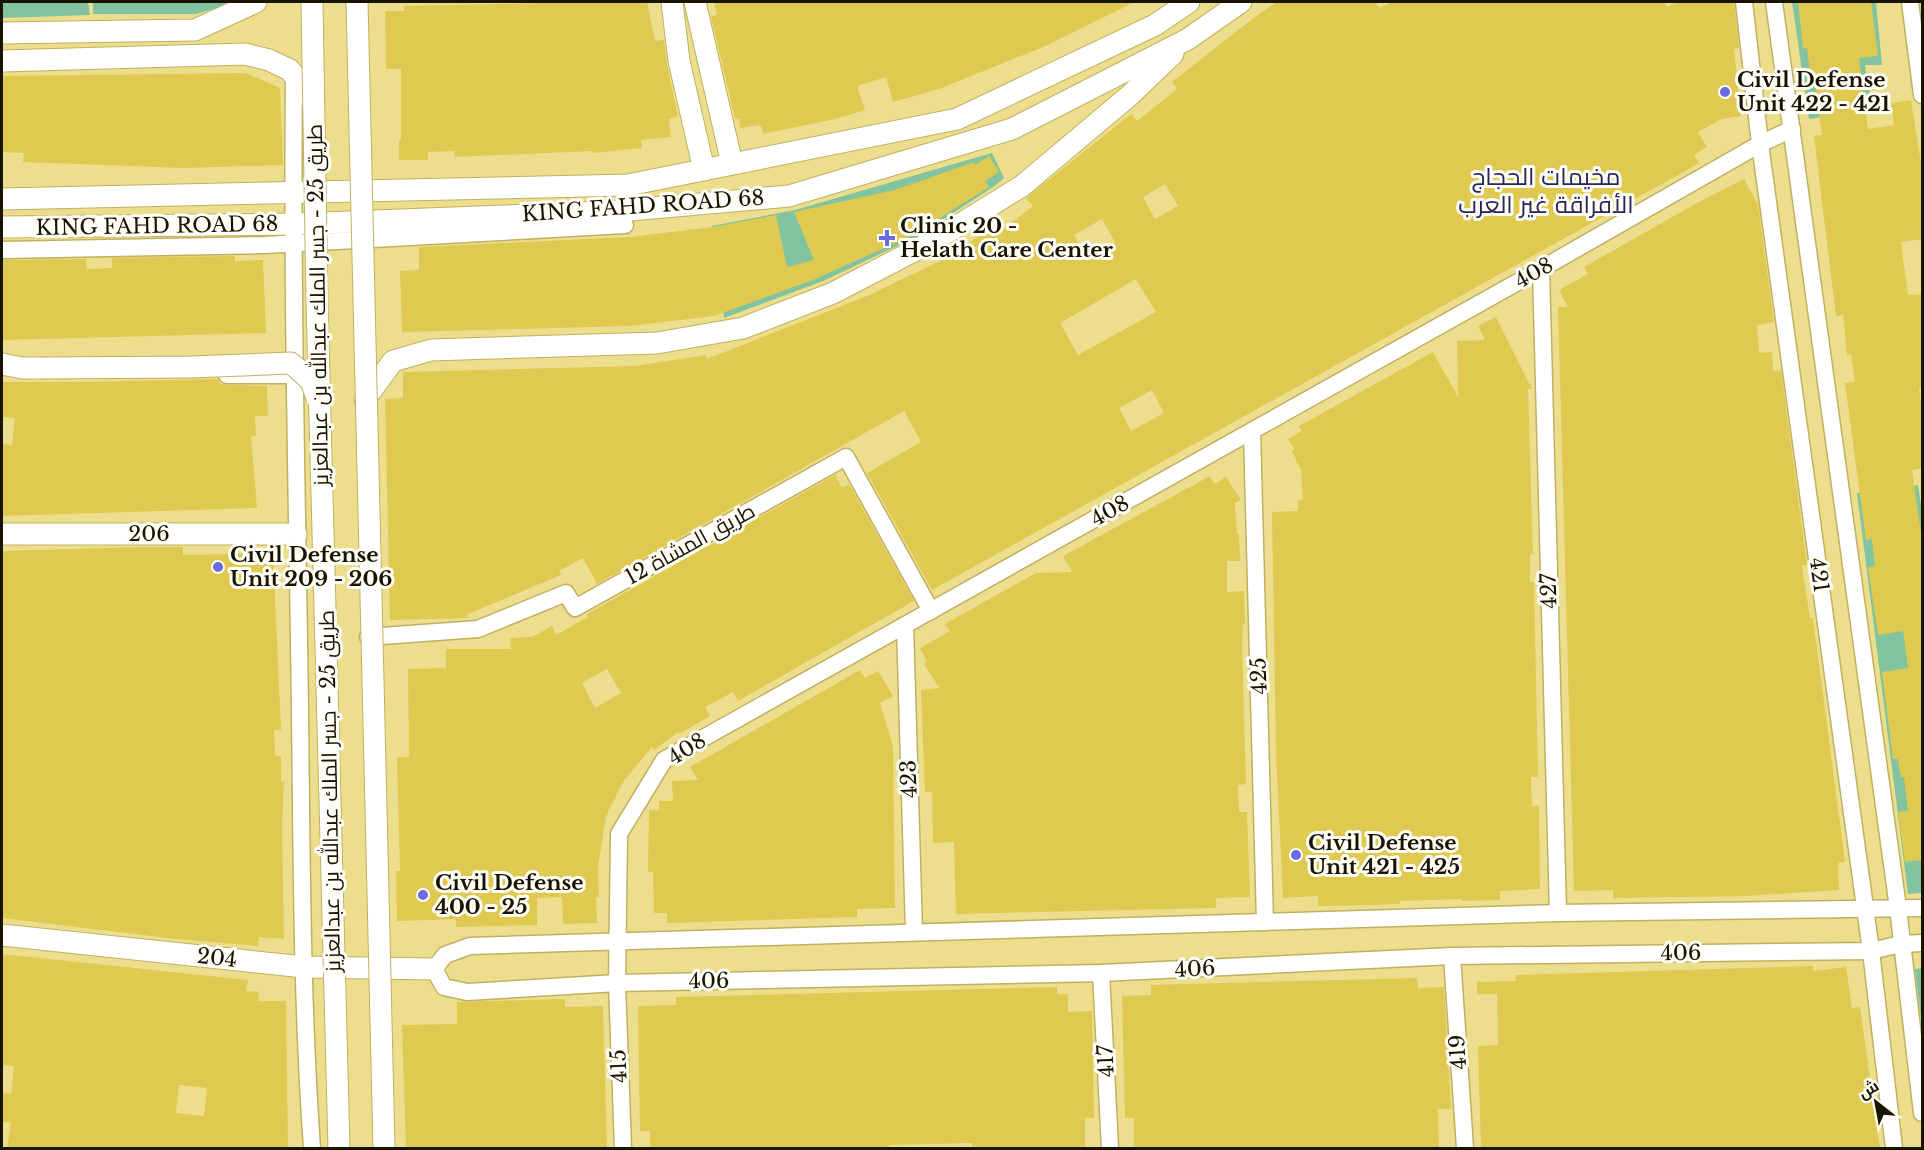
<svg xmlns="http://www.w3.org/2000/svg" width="1924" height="1150" font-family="'Libre Baskerville',Cairo,serif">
<rect width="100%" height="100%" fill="#edde8d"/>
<g fill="#81c49f">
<path d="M 2,2 L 88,2 L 90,15 L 2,18 Z"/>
<path d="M 93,2 L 238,2 L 196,14 L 93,14 Z"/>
<path d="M 1792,2 L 1876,2 L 1882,65 L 1865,65 L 1873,110 L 1809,119 Z"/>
<path d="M 992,153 L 1004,178 L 996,185 L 916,237 L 823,281 L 724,318 L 712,226 L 795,210 Z"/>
<path d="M 1918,485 L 1922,511 L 1922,893 L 1908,894 L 1857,493 Z"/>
<path d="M 1922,968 L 1922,1028 L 1915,969 Z"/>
</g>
<g fill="#dfc950" fill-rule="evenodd">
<path d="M 583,2 L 647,2 L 655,41 L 664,40 L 667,64 L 678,116 L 669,119 L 671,137 L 641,140 L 642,148 L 593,153 L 593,151 L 455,157 L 454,151 L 428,152 L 428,160 L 399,160 L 399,140 L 401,140 L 401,69 L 386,69 L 385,11 L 404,11 L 404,6 Z"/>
<path d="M 714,2 L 1135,2 L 1043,47 L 939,89 L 893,102 L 886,77 L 857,86 L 865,110 L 835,119 L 763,134 L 761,125 L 740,128 L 739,118 L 735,119 L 711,16 L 717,15 Z"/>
<path d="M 1277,2 L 1374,2 L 1380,8 L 1391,2 L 1664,2 L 1667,7 L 1677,2 L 1734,2 L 1739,48 L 1734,49 L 1741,116 L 1722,119 L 1698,132 L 1707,147 L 1694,155 L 1699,163 L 1687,170 L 932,590 L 867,473 L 921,442 L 904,411 L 597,584 L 583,558 L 559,571 L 561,575 L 468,614 L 468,618 L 390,620 L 385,399 L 403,398 L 403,372 L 635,366 L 706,355 L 707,359 L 867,296 L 948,257 L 996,225 L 1000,232 L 1033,206 L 1026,198 L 1131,114 L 1137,121 L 1177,89 L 1172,82 L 1256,16 ZM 1165,184 L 1178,206 L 1155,219 L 1143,197 ZM 1102,219 L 1115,242 L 1087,257 L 1074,235 ZM 1136,279 L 1156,312 L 1078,355 L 1060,323 ZM 1152,390 L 1164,413 L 1131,431 L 1119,408 Z"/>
<path d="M 1798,2 L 1871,2 L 1878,56 L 1859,58 L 1868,129 L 1894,125 L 1891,103 L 1911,100 L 1921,163 L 1923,239 L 1901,242 L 1908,295 L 1923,294 L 1923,388 L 1919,388 L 1923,417 L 1923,468 L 1912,470 L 1923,547 L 1923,860 L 1905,862 L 1898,812 L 1908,811 L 1904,777 L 1901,777 L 1898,759 L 1893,759 L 1882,672 L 1908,668 L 1903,631 L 1878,635 L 1868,567 L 1875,566 L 1872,539 L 1866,540 L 1845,383 L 1855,382 L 1851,354 L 1847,355 L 1843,315 L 1836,316 L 1814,136 L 1822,135 L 1815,86 L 1812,87 L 1807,48 L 1803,49 Z"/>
<path d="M 246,73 L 280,88 L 283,165 L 184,168 L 23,162 L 24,153 L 2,152 L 2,76 Z"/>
<path d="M 989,156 L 999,172 L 985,181 L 989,187 L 911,236 L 813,280 L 714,316 L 630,326 L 402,332 L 400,271 L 419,270 L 419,247 L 630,237 L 713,227 L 776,215 L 787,267 L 814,260 L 794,212 L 895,190 L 974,162 L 975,165 Z"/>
<path d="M 1744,179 L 1758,205 L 1774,322 L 1757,325 L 1759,353 L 1772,352 L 1773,371 L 1781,370 L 1807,565 L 1802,566 L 1810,618 L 1813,618 L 1845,862 L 1838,863 L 1839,890 L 1746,896 L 1613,898 L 1613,890 L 1574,891 L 1558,307 L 1568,307 L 1559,290 L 1588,274 L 1584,267 L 1697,203 Z"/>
<path d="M 235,256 L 235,261 L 263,260 L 266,333 L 2,340 L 2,260 L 86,259 L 87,269 L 112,268 L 112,258 Z"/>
<path d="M 1496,317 L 1532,389 L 1528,389 L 1533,554 L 1530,554 L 1530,582 L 1534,582 L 1538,777 L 1531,777 L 1532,806 L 1539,806 L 1540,889 L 1500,891 L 1500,900 L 1462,901 L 1462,899 L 1400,901 L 1400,904 L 1371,905 L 1318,906 L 1318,896 L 1283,898 L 1276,752 L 1272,512 L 1298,511 L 1298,500 L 1303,500 L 1301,470 L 1291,450 L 1295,450 L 1288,439 L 1302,431 L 1299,426 L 1433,352 L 1458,397 L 1457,341 L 1485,340 L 1478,326 Z"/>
<path d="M 217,379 L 221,384 L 226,385 L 267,386 L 268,416 L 255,416 L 256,436 L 251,436 L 257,508 L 2,516 L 2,444 L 12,445 L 15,418 L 2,417 L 2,382 L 87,382 Z"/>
<path d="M 835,475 L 842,488 L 849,484 L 914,601 L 738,701 L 733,692 L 705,707 L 710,716 L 679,734 L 678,732 L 654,750 L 652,747 L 623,782 L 606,816 L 598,867 L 599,897 L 596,897 L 597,923 L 563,924 L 562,897 L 537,898 L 537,925 L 456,927 L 456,919 L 397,921 L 396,871 L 400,871 L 397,758 L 409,757 L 408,669 L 446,668 L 446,649 L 511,649 L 510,638 L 532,637 L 552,626 L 556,635 L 588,617 L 587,614 ZM 607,669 L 621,693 L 595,708 L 582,683 Z"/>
<path d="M 1210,476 L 1214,484 L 1226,477 L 1241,500 L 1235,503 L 1237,534 L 1239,534 L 1240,561 L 1227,561 L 1227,592 L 1244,591 L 1245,624 L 1243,624 L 1242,645 L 1246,784 L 1238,785 L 1239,812 L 1247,812 L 1250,897 L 1216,898 L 1216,908 L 956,914 L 954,842 L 933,843 L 932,792 L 925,792 L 921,690 L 939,688 L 924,664 L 927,662 L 920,648 L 950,631 L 945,624 L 1036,573 L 1072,572 L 1063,556 Z"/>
<path d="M 146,547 L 183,547 L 183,555 L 273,553 L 281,730 L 274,730 L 275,756 L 281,756 L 281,782 L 284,782 L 282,826 L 284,939 L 259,937 L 258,946 L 176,939 L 2,918 L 2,551 Z"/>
<path d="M 860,670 L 865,678 L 878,671 L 893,696 L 880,703 L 893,746 L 895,908 L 857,909 L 857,917 L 667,923 L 667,913 L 654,913 L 653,872 L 648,872 L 649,810 L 659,810 L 659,801 L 673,801 L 672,781 L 698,780 L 690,767 Z"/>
<path d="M 2,954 L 248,980 L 246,991 L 259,992 L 258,1001 L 286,1001 L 288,1149 L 7,1149 L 11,1122 L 2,1122 L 2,1093 L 11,1094 L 14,1066 L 2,1065 ZM 179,1085 L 207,1088 L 204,1116 L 176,1113 Z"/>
<path d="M 1813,966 L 1813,971 L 1846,967 L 1852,1008 L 1860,1007 L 1880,1149 L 1481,1149 L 1478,1046 L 1498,1045 L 1497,994 L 1477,994 L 1477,982 L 1516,981 L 1515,975 Z"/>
<path d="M 1417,978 L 1418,988 L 1444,987 L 1451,1109 L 1438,1109 L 1439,1149 L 1134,1149 L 1134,1118 L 1125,1118 L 1122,996 L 1151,995 L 1151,985 Z"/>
<path d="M 1057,987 L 1057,994 L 1068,994 L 1068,1012 L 1092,1011 L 1094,1118 L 1085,1118 L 1085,1149 L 972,1149 L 972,1143 L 889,1145 L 889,1149 L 650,1149 L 650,1131 L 640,1131 L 638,1006 L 676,1005 L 676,997 Z"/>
<path d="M 565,999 L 565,1007 L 603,1006 L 607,1149 L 406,1149 L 402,1025 L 457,1024 L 457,1002 Z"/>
</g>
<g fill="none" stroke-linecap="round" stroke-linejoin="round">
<g stroke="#c0b161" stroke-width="19">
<g id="minor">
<path d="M 1744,2 L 1760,144 L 1871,951 L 1894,1148"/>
<path d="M 1774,2 L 1898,908 L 1922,1113"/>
<path d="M 1910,2 L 1922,95"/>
<path d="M 294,76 C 292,265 296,453 299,642 C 302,811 300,980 312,1148"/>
<path d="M 2,250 L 265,245 L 625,225"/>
<path d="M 1541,269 L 1558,913"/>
<path d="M 227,375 L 296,375"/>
<path d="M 1252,431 L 1265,922"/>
<path d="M 905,625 L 914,932"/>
<path d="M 368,637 L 478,629 L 566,593 L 575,608 L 846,457 L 931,611"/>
<path d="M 1922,908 L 1558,913 L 470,946 L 445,955 L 434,969 L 444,987 L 467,992 L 617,983 L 1101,973 L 1452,956 L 1871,951 L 1901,944 L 1922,943"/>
<path d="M 1452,956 L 1465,1148"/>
<path d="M 1101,973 L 1110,1148"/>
<path d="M 623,1148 L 617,983 L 619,834 L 664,760 L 1541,269 L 1760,144 L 1792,129"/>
</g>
</g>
<g stroke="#c0b161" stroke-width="23">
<g id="major">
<path d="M 672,2 L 679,61 L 704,170"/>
<path d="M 695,2 L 732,164"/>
<path d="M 2,33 L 195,30 L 256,2"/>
<path d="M 2,61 L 245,54 L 269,60 L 290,70 L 314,103"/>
<path d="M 2,199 L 628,185 L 957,119 L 1155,25 L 1189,2"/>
<path d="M 2,227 L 297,224 L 608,212 L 789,196 L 1012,129 L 1188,39 L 1241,2"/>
<path d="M 2,364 L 22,368 L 40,368"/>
<path d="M 365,399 L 393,361 L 431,350 L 657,343 L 743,328 L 833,293 L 933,241 L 1022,186 L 1129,96 L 1173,54"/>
<path d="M 2,534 L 296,534"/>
<path d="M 2,935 L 304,967 L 434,969"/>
</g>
</g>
<use href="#minor" stroke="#fff" stroke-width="16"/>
<use href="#major" stroke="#fff" stroke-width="21"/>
<g stroke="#c0b161" stroke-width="23" stroke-linecap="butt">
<g id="major-bridge">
<path d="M 312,2 L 317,301 L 339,1148"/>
<path d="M 357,2 L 384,1148"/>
<path d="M 40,368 L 191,367 L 291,363 L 311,381 L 317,398"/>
</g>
</g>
<use href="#major-bridge" stroke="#fff" stroke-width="21"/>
</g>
<g fill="#6969e2" stroke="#fffef6" stroke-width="2">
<circle cx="1725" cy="92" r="6"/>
<path d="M884 229h6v6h6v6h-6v6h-6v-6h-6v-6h6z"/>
<circle cx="218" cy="567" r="6"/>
<circle cx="1296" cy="855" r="6"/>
<circle cx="423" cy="895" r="6"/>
</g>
<g text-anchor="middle" stroke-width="6" stroke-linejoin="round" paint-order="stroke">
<g font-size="21" font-weight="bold" fill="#181400" stroke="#fffef6" text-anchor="start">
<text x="1737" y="87">Civil Defense<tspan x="1737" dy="24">Unit 422 - 421</tspan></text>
<text x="900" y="233">Clinic 20 -<tspan x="900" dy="24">Helath Care Center</tspan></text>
<text x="230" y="562">Civil Defense<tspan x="230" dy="24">Unit 209 - 206</tspan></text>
<text x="1308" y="850">Civil Defense<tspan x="1308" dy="24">Unit 421 - 425</tspan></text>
<text x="435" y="890">Civil Defense<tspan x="435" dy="24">400 - 25</tspan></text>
</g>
<g font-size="21" fill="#181400" stroke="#fffef6">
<text transform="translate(643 206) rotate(-4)" y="7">KING FAHD ROAD 68</text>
<text transform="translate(157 226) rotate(-1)" y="7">KING FAHD ROAD 68</text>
<text transform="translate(1534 273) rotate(-29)" y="7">408</text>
<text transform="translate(318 305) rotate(-91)" y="7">طريق 25 - جسر الملك عبدالله بن عبدالعزيز</text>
<text transform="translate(1110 511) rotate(-29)" y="7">408</text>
<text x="149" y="541">206</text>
<text transform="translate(690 544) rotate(-29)" y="7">طريق المشاة 12</text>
<text transform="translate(1819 575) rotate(82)" y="7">421</text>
<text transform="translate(1549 591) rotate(-92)" y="7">427</text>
<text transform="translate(1259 676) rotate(-92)" y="7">425</text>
<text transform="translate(687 749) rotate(-32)" y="7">408</text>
<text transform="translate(909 779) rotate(-92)" y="7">423</text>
<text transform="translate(330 791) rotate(-91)" y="7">طريق 25 - جسر الملك عبدالله بن عبدالعزيز</text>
<text transform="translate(1681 953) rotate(-1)" y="7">406</text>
<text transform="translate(217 958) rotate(6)" y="7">204</text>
<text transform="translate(1195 969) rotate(-3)" y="7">406</text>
<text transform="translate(709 981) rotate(-1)" y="7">406</text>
<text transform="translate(1458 1052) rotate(-94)" y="7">419</text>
<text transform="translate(1106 1061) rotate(-93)" y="7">417</text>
<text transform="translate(619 1066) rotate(-93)" y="7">415</text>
</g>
<g font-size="24" fill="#25245d" stroke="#fffef6">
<text x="1546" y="185">مخيمات الحجاج<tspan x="1546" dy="28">الأفراقة غير العرب</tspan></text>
</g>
</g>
<rect width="1924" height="1150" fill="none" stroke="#181400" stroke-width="6"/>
<g transform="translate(1876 1102) rotate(329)" stroke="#fffef6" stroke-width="4.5" paint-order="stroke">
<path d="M0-4.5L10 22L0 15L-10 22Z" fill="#181400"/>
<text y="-9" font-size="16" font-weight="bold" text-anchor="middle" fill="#181400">ش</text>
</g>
</svg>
